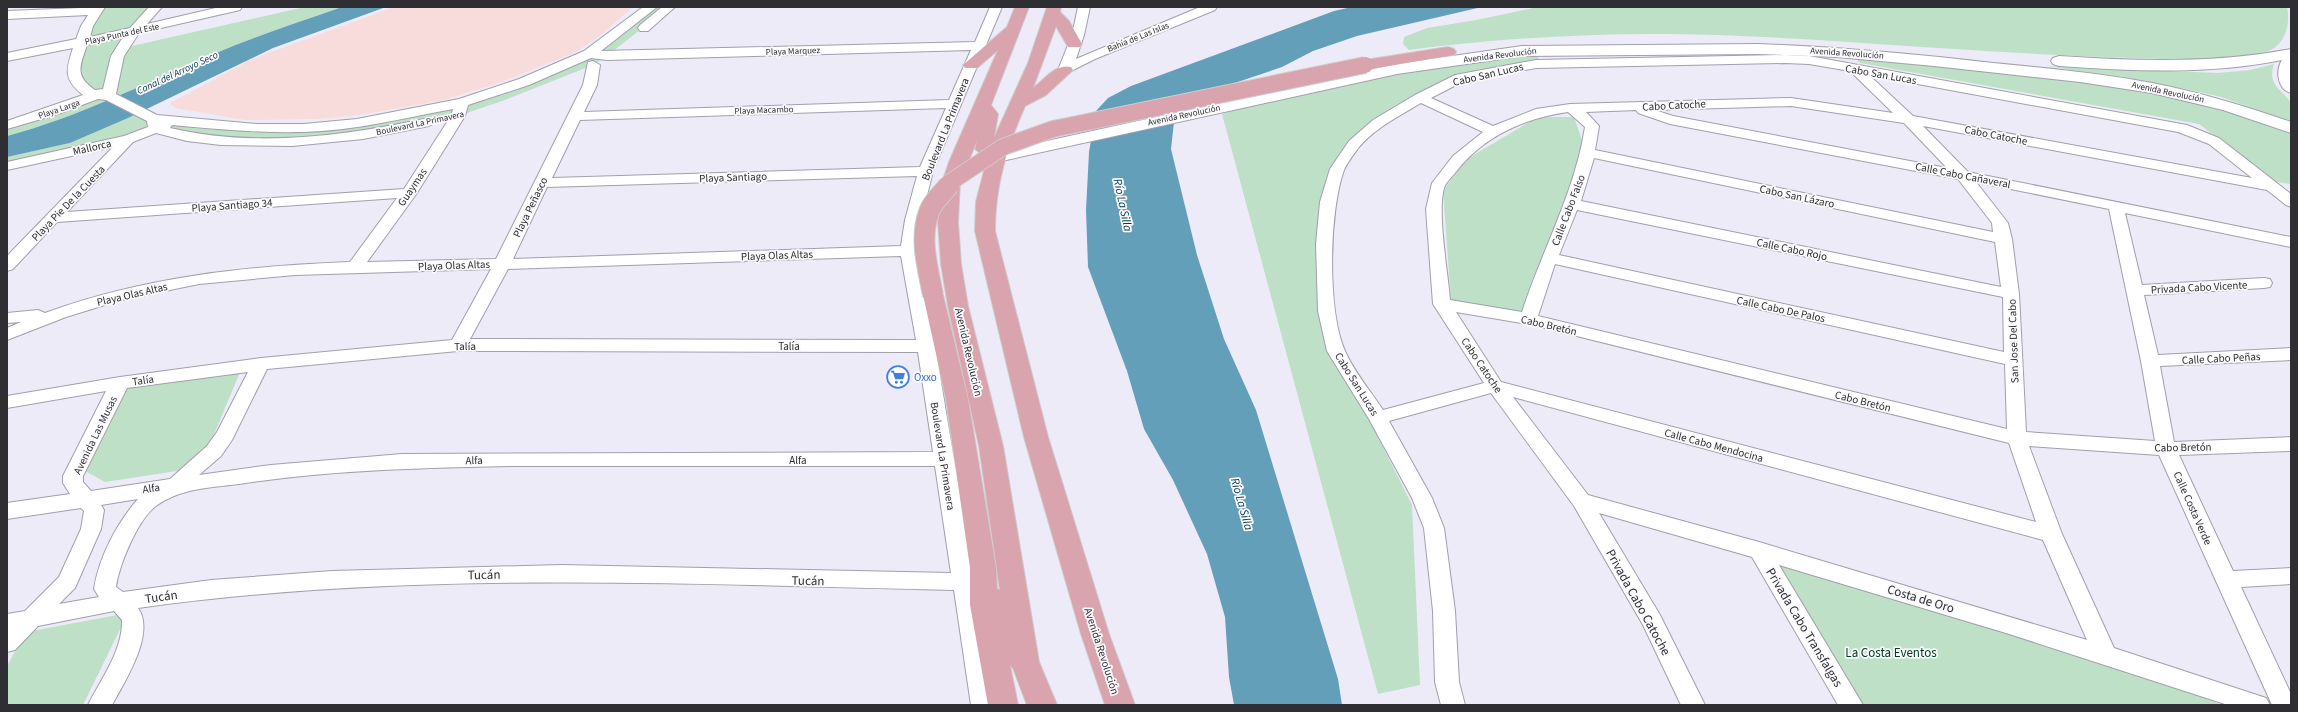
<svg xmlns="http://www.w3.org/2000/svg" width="2298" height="712" font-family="'Source Sans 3',sans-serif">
<rect width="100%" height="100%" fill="#eeebf9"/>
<path fill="#f7dcdb" d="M 394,7 L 633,7 L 601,35 L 576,52 L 499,83 L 444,100 L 360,115 L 317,119 L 245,120 L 175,108 L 170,103 L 252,59 Z"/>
<g fill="#bde0c7">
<path d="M 101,7 L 152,7 L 123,48 L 305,7 L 342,7 C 299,22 256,36 214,54 C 145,83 79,117 7,136 L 7,125 L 95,95 L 73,68 L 94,15 Z"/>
<path d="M 651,7 L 669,7 L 607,56 L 593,65 L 505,100 L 458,116 L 406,128 L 347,137 L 239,141 L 155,129 L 7,166 L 7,157 L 70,143 L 142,112 L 175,121 L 304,128 L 416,113 L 564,66 Z"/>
<path d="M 1538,7 L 2287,7 C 2291,24 2285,46 2266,52 C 2224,64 2177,59 2133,58 C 2074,56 2014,53 1954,49 C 1860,43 1765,35 1670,34 C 1583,33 1495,39 1409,50 L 1403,44 L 1404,37 L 1427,28 L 1476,20 Z"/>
<path d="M 1534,49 L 1539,59 L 1453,79 L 1375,121 L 1333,169 L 1316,239 L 1325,332 L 1412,505 L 1420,685 L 1378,694 L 1222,114 L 1278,95 Z"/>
<path d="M 1851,54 L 2097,84 L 2176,97 L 2219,107 L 2291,132 L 2291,184 L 2276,182 L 2199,124 L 1860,63 Z"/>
<path d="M 2274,64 C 2266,89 2287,90 2291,105 C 2292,110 2291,117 2291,122 L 2221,97 L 2186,89 L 2048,66 L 2218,73 L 2250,70 Z"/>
<path d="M 1538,117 L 1574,117 L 1585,149 L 1526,315 L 1451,300 L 1443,191 L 1465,160 Z"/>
<path d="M 240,372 L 208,449 L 177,471 L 105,482 L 85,471 L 129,386 Z"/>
<path d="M 1769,559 L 2099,661 L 2223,705 L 1862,705 Z"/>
<path d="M 128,613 L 83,705 L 7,705 L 7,666 L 26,632 Z"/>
</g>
<g fill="#639fb9">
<path d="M 342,7 L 386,7 L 273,48 L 128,118 L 70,143 L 7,157 L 7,136 C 79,117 145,83 214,54 C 256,36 299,22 342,7 Z"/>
<path d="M 1352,7 L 1482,7 L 1357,36 L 1313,51 L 1282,67 L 1214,90 L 1188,106 L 1174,122 L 1171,149 L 1197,255 L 1224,339 L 1256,410 L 1338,679 L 1342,705 L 1234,705 L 1229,677 L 1225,617 L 1207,554 L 1173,480 L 1144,429 L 1127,371 L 1088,267 L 1086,210 L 1089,152 L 1096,111 L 1108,98 L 1131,86 L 1334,11 Z"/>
</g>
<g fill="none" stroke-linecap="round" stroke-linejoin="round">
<g stroke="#a19fab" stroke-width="2">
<g id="street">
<path d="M 105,7 L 93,26 L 90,37 L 130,28 L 149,7 L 162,7 L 147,24 L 220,7 L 242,7 L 240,10 L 139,33 L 124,56 L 116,94 L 157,115 L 257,124 L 304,124 L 357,119 L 459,99 L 519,79 L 584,51 L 643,7 L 657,7 L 601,51 L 975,42 L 990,7 L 1002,7 L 933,171 L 921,220 L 916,251 L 935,346 L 995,705 L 971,705 L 954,590 C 682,584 408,570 138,608 C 156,633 125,681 112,705 L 88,705 C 101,679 123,650 122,620 L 114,611 L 38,626 L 15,650 L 7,652 L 7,614 L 25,611 L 59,577 L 81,529 L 84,511 L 81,508 L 7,519 L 7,503 L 70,494 L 63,483 L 63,476 L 106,391 L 7,408 L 7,396 L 120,377 L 261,358 L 452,340 L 491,269 L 295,275 L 199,284 L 121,300 L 66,317 L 7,340 L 7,328 L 21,322 L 7,323 L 7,313 L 38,310 L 45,313 C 144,277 245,266 350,262 L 397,198 L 57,222 L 13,269 L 7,271 L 7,256 L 113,147 L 7,170 L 7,162 L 124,136 L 148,127 L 147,121 L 106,100 L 98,99 L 55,115 L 7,129 L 7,121 L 83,95 C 63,80 66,69 73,48 L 7,61 L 7,53 L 76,39 L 81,26 L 88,15 L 7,19 L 7,11 ZM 123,37 L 111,56 L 103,89 L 95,90 C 74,76 80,66 87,45 ZM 971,50 L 949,100 L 584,112 L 597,85 L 600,65 L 593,61 L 588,62 L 583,85 L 496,259 L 367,262 L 417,193 L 465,116 L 468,105 L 529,85 L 591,58 L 607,60 ZM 946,108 L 920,167 L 552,178 L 580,120 ZM 453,109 L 451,116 L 404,189 L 67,212 L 133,142 L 156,133 L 187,141 L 221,145 L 292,146 L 363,139 L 429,126 L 436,122 L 429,118 C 344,136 255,148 170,128 L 172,125 C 216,129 259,133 303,132 C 353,131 404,118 453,109 ZM 917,176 L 905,220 L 901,246 L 513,259 L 547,187 ZM 901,256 L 916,340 L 470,339 L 508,269 ZM 458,351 L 918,352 L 933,452 L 402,454 L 271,465 L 199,475 L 221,456 L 232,440 L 267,369 ZM 248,372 L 217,432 L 207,446 L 170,479 L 91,491 L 83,482 L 83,476 L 127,388 ZM 511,466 L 935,466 L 951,573 L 561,565 L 332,571 L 211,580 L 123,592 L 116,587 C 119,565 138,519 156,506 C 181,488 209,488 239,484 C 329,470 420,468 511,466 ZM 138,499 C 117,523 99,557 94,589 L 99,597 L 59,604 L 75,588 L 101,529 L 104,510 L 101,505 Z"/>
<path d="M 662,7 L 675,7 L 648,31 L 640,31 L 638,28 L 640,25 Z"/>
<path d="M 1078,7 L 1090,7 L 1084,35 L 1076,59 L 1200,7 L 1217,7 L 1215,10 L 1095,59 L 1065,74 L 1058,70 L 1072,35 Z"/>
<path d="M 1785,55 L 1809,56 L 2187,125 L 2219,138 L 2291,194 L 2291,207 L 2286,205 L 2267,190 L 1923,126 L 1968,172 L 2291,237 L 2291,247 L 2125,213 L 2142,285 L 2264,278 L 2270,279 L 2272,283 L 2270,287 L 2264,288 L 2144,295 L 2158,355 L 2291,348 L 2291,360 L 2160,366 L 2174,442 L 2291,437 L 2291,451 L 2179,455 L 2233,571 L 2291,568 L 2291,584 L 2241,587 L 2291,694 L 2291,705 L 2272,705 L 2159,455 L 2029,446 L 2062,534 L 2114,648 L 2266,698 L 2270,705 L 2228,705 L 2006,633 L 1779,565 L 1863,705 L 1838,705 L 1752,557 L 1599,513 L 1660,615 L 1705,705 L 1681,705 L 1643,625 L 1574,506 L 1491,393 L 1389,421 L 1432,498 L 1444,528 L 1455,611 L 1459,682 L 1465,705 L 1441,705 L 1435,682 L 1433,611 L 1424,528 L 1412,498 L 1369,419 L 1327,351 L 1318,311 L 1316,244 L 1320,202 L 1330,169 L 1349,141 L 1373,120 L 1415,95 L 1455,75 L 1536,60 ZM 1785,63 L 1809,64 L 1850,71 L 1893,113 L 1791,98 L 1570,104 L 1536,109 L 1493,126 L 1431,98 L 1464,81 L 1536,68 ZM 1869,75 L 2178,132 L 2209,144 L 2252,178 L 1913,116 ZM 1421,103 L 1483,132 L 1453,156 L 1432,183 L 1426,209 L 1433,304 L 1484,383 L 1383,410 C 1371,392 1353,370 1345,351 C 1327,310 1329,212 1344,170 C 1347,163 1354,154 1359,147 C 1375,128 1399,116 1421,103 ZM 1791,106 L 1904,123 L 1947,168 L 1673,116 L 1655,110 ZM 1636,110 L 1638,113 L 1670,124 L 1958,179 L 1992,223 L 1993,232 L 1595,150 L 1599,126 L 1586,112 ZM 1568,112 L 1585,127 C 1575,192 1542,250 1522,312 L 1450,300 C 1448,272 1437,213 1444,188 C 1446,182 1452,177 1455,173 C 1482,137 1524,118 1568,112 ZM 1594,158 L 1995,242 L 2001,287 L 1581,201 ZM 1976,182 L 2109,209 L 2141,361 L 2155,441 L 2026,432 L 2019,294 L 2012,239 L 2008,223 ZM 1577,210 L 2003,297 L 2004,352 L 1559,255 ZM 1555,264 L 2005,364 L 2007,429 L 1538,316 ZM 1456,312 L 1528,324 L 2009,443 L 2036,522 L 1501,382 ZM 1513,397 L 2043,540 L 2087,640 L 1759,542 L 1588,495 Z"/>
</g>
</g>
<g stroke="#a19fab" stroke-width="2">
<g id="secondary">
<path d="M 1758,44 C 1837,47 1915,54 1993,63 C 2046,68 2099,73 2152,83 C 2199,92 2245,106 2291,122 L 2291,133 L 2223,110 L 2152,93 L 2080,82 L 1934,66 L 1837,57 L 1758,54 L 1522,56 L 1397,74 L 997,162 L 991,161 L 988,157 L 991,153 L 997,152 L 1397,64 L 1522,46 Z"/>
<path d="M 2291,49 L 2291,93 C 2278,90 2275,71 2282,60 C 2208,75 2134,71 2059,66 L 2053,64 L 2051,61 L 2053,58 L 2059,56 C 2137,61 2214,64 2291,49 Z"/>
</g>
</g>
<g stroke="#cdcdce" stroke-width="2">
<g id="primary">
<path d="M 1015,7 L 1029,7 L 991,105 L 998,114 L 994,138 L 1028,63 L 1047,7 L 1061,7 L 1060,12 L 1069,21 L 1082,44 L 1080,47 L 1068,47 L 1056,26 L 1033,88 C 1044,80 1056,63 1071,67 L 1073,70 L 1046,95 L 1025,106 C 1007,147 995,185 995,231 L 1048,437 L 1109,634 L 1135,705 L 1105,705 L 1081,634 L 1024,437 L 975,231 L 976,202 L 987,159 L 975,149 L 977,140 L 960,183 L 958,222 L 961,264 L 968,306 L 1003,446 L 1039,662 L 1057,705 L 1027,705 L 1013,668 L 1010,665 L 1018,705 L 988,705 L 970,605 L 970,568 L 946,399 L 923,295 L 926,291 L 933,289 L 940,291 L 943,295 L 968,399 L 996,568 L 997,589 L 1000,590 L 979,446 L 948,306 L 941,264 L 938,222 L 942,183 L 949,162 L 998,50 L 977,68 L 965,68 L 963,65 L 1007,27 Z"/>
<path d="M 1448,47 L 1454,49 L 1456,52 L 1454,55 L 1365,70 L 1359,68 L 1357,65 L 1359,62 L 1365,60 Z"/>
</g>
</g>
<use href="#street" fill="#fff" fill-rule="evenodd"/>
<use href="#secondary" fill="#fff" fill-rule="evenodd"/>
<use href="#primary" fill="#d9a4ad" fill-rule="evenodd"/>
<g stroke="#cdcdce" stroke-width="18" stroke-linecap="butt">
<path id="primary-bridge-far1" d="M 949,186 L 952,181 L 1003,147 L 1053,129 L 1365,65"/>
</g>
<g stroke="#cdcdce" stroke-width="22" stroke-linecap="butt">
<path id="primary-bridge" d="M 933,295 C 928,268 919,239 929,212 C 932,202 943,193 949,185"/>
</g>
<use href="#primary-bridge-far1" stroke="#d9a4ad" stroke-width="16"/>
<use href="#primary-bridge" stroke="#d9a4ad" stroke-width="20"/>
</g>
<defs>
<g id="supermarket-ring" transform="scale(1.15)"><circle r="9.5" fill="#fbfafd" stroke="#3f7fe0" stroke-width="1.5"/><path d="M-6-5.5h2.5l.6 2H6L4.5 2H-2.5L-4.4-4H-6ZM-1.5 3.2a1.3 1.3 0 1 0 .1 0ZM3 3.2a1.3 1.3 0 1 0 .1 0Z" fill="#3f7fe0"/></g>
</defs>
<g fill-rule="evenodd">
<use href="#supermarket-ring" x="898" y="377"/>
</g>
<g text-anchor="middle" stroke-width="3.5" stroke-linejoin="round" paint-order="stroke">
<g font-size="9" fill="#2f2e33" stroke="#fbfafd">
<text transform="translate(122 34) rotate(-12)" y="3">Playa Punta del Este</text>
<text transform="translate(1138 37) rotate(-22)" y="3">Bahía de Las Islas</text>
<text transform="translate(793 51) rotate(-2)" y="3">Playa Marquez</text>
<text transform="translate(1847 53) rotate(4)" y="3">Avenida Revolución</text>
<text transform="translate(1500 55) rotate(-7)" y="3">Avenida Revolución</text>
<text transform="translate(2168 92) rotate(12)" y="3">Avenida Revolución</text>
<text transform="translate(59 109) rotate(-19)" y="3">Playa Larga</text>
<text transform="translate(764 110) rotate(-2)" y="3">Playa Macambo</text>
<text transform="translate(1184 115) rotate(-12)" y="3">Avenida Revolución</text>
<text transform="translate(420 123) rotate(-12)" y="3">Boulevard La Primavera</text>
</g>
<g font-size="10" font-style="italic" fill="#00374a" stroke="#fbfafd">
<text transform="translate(177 72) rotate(-25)" y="4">Canal del Arroyo Seco</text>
</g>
<g font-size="11" fill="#2f2e33" stroke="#fbfafd">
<text transform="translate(1488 74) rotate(-13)" y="4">Cabo San Lucas</text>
<text transform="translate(1881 74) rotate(10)" y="4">Cabo San Lucas</text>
<text transform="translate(1674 105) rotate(-3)" y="4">Cabo Catoche</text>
<text transform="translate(945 129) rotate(-68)" y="4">Boulevard La Primavera</text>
<text transform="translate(1996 135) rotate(11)" y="4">Cabo Catoche</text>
<text transform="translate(92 147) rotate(-13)" y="4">Mallorca</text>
<text transform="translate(1963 175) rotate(11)" y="4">Calle Cabo Cañaveral</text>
<text transform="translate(733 177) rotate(-2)" y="4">Playa Santiago</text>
<text transform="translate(412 187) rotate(-56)" y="4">Guaymas</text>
<text transform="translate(1797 196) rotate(12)" y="4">Cabo San Lázaro</text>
<text transform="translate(68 203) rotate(-46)" y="4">Playa Pie De la Cuesta</text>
<text transform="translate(232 205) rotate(-4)" y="4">Playa Santiago 34</text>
<text transform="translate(530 207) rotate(-64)" y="4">Playa Peñasco</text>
<text transform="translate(1568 210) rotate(-69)" y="4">Calle Cabo Falso</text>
<text transform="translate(1792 249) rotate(12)" y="4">Calle Cabo Rojo</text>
<text transform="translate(777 255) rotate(-2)" y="4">Playa Olas Altas</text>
<text transform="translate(454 265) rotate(-2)" y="4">Playa Olas Altas</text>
<text transform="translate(2199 287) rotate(-3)" y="4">Privada Cabo Vicente</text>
<text transform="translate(132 294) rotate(-13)" y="4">Playa Olas Altas</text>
<text transform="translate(1781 309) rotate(12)" y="4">Calle Cabo De Palos</text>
<text transform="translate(1549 325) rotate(13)" y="4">Cabo Bretón</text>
<text transform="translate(2013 341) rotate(-92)" y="4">San Jose Del Cabo</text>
<text transform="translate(465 346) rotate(-1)" y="4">Talía</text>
<text x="789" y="350">Talía</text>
<text transform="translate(969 352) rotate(77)" y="4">Avenida Revolución</text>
<text transform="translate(2221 358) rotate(-3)" y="4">Calle Cabo Peñas</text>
<text transform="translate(1482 365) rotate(56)" y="4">Cabo Catoche</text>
<text transform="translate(143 380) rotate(-8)" y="4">Talía</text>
<text transform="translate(1357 384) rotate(58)" y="4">Cabo San Lucas</text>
<text transform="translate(1863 401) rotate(14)" y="4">Cabo Bretón</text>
<text transform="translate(95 435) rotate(-64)" y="4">Avenida Las Musas</text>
<text transform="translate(1714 445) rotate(15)" y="4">Calle Cabo Mendocina</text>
<text transform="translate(2183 447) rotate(-1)" y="4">Cabo Bretón</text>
<text transform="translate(943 456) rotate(81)" y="4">Boulevard La Primavera</text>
<text transform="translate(474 460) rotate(-1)" y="4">Alfa</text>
<text x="798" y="464">Alfa</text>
<text transform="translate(151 488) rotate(-8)" y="4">Alfa</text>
<text transform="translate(2193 508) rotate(66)" y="4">Calle Costa Verde</text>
<text transform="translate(1102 651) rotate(72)" y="4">Avenida Revolución</text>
</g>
<g font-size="11" fill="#366cbe" stroke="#fbfafd" text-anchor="start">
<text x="914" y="381">Oxxo</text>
</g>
<g font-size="12" font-style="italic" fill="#00374a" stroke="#fbfafd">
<text transform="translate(1123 205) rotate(78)" y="4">Río La Silla</text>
<text transform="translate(1242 504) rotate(74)" y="4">Río La Silla</text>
</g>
<g font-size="13" fill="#2f2e33" stroke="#fbfafd">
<text transform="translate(484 574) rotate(-1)" y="5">Tucán</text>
<text transform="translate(808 580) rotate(1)" y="5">Tucán</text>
<text transform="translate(161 596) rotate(-8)" y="5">Tucán</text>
<text transform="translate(1921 598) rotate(17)" y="5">Costa de Oro</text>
<text transform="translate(1639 602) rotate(61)" y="5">Privada Cabo Catoche</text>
<text transform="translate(1805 627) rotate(59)" y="5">Privada Cabo Transfalgas</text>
</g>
<g font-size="13" fill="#004021" stroke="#fbfafd">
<text x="1891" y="657">La Costa Eventos</text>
</g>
</g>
<rect width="2298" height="712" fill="none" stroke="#2f2e33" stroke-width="16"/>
</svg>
